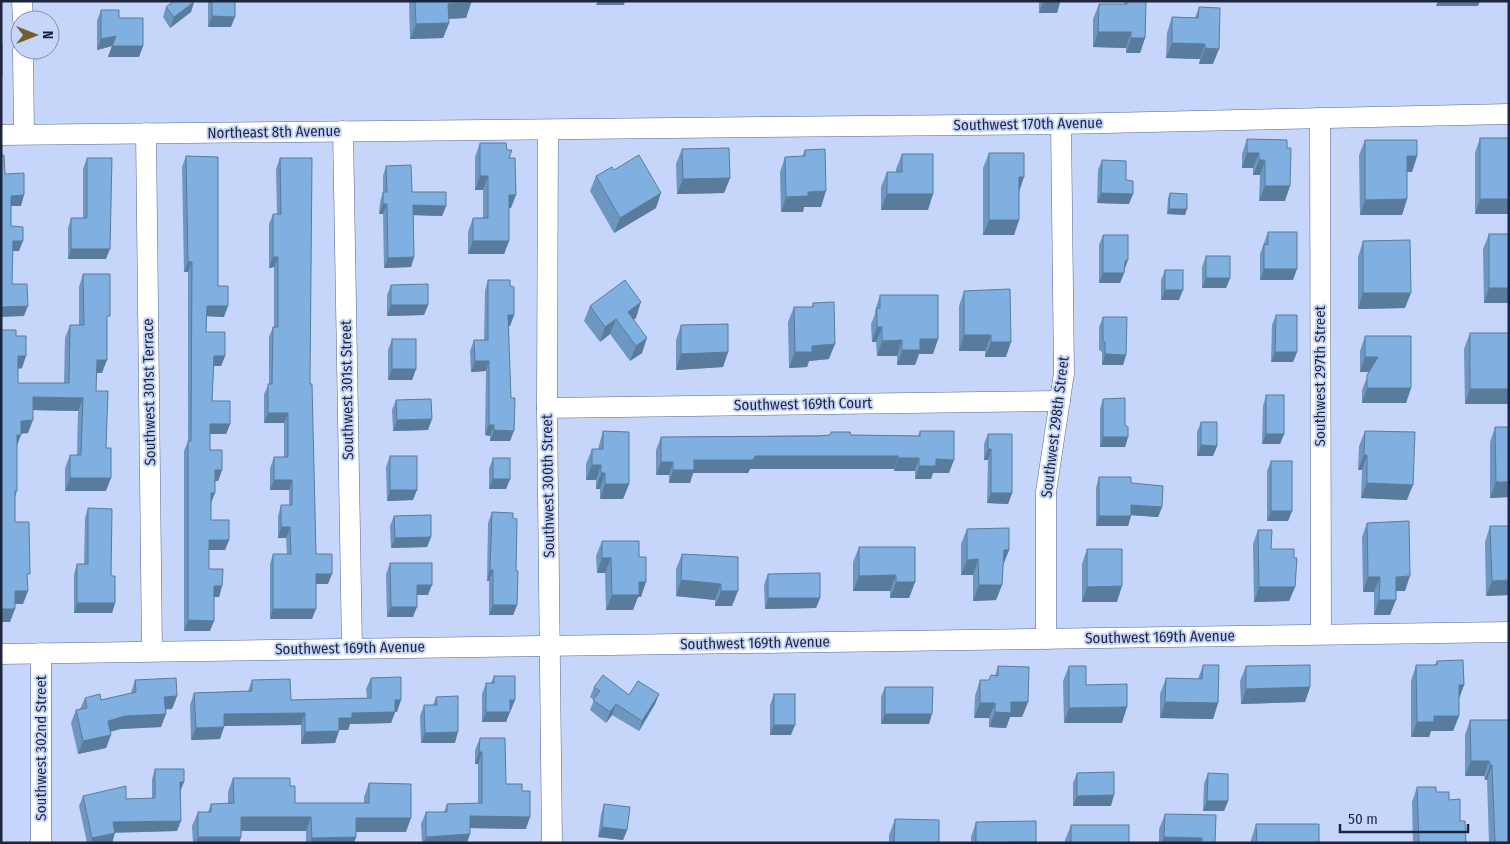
<svg xmlns="http://www.w3.org/2000/svg" width="1510" height="844" font-family="'Fira Sans Condensed',sans-serif">
<rect width="100%" height="100%" fill="#c6d5fa"/>
<g fill="none" stroke-linecap="round" stroke-linejoin="round">
<g stroke="#54679f" stroke-width="21">
<g id="street">
<path d="M 22,1 L 23,20"/>
<path d="M 23,50 L 24,134"/>
<path d="M 1320,118 L 1321,634"/>
<path d="M 548,130 L 547,408 L 552,843"/>
<path d="M 343,131 L 352,648"/>
<path d="M 146,133 L 152,651"/>
<path d="M 1,135 L 1061,124 L 1509,114"/>
<path d="M 547,408 L 1060,401"/>
<path d="M 1046,639 L 1046,492 L 1064,373 L 1061,124"/>
<path d="M 41,653 L 41,843"/>
<path d="M 1,654 L 1509,632"/>
</g>
</g>
<use href="#street" stroke="#fff" stroke-width="20"/>
</g>
<g fill="#6d97c0">
<path d="M 208,1 L 235,1 L 231,27 L 208,27 Z"/>
<path d="M 409,1 L 471,1 L 471,3 L 466,18 L 448,19 L 449,23 L 443,38 L 410,39 Z"/>
<path d="M 1039,1 L 1060,1 L 1060,2 L 1057,13 L 1039,13 Z"/>
<path d="M 1125,1 L 1146,1 L 1145,38 L 1140,53 L 1126,53 L 1126,48 L 1093,47 L 1093,19 L 1099,4 L 1124,4 Z"/>
<path d="M 194,2 L 191,12 L 170,28 L 163,17 L 166,7 Z"/>
<path d="M 1199,7 L 1213,64 L 1199,64 L 1200,59 L 1166,58 L 1167,33 L 1172,17 L 1195,18 Z"/>
<path d="M 101,10 L 119,18 L 143,46 L 139,57 L 108,57 L 112,46 L 97,50 L 97,21 Z"/>
<path d="M 1480,138 L 1509,138 L 1475,214 L 1475,153 Z"/>
<path d="M 1247,139 L 1287,148 L 1285,201 L 1259,201 L 1260,175 L 1253,175 L 1253,168 L 1242,168 L 1242,154 Z"/>
<path d="M 1365,140 L 1417,156 L 1412,172 L 1407,172 L 1407,199 L 1402,215 L 1360,215 L 1359,155 Z"/>
<path d="M 480,143 L 507,150 L 509,158 L 511,208 L 509,208 L 509,241 L 504,254 L 468,254 L 468,232 L 473,218 L 483,218 L 483,190 L 475,190 L 475,157 Z"/>
<path d="M 682,149 L 730,178 L 724,193 L 677,194 L 676,164 Z"/>
<path d="M 805,150 L 821,207 L 804,207 L 803,212 L 781,212 L 780,172 L 785,157 L 802,157 Z"/>
<path d="M 989,153 L 1019,190 L 1019,220 L 1014,235 L 983,235 L 983,168 Z"/>
<path d="M 902,154 L 928,210 L 881,210 L 881,187 L 887,172 L 896,172 L 896,169 Z"/>
<path d="M 186,156 L 218,286 L 224,317 L 207,316 L 206,332 L 225,356 L 221,366 L 213,366 L 212,401 L 230,424 L 226,434 L 210,434 L 210,450 L 222,470 L 218,481 L 215,481 L 211,503 L 211,520 L 229,540 L 225,550 L 209,550 L 209,569 L 222,586 L 219,597 L 214,597 L 210,631 L 184,631 L 184,451 L 188,441 L 188,272 L 184,272 L 182,167 Z"/>
<path d="M 87,158 L 106,259 L 68,259 L 68,228 L 71,218 L 83,218 L 83,169 Z"/>
<path d="M 280,158 L 310,384 L 316,554 L 328,584 L 316,584 L 312,619 L 270,619 L 270,564 L 273,554 L 287,554 L 286,538 L 278,538 L 278,516 L 281,505 L 289,505 L 289,490 L 270,490 L 270,468 L 274,457 L 284,457 L 284,423 L 264,423 L 264,394 L 269,384 L 269,337 L 273,327 L 274,327 L 274,267 L 269,268 L 269,224 L 273,214 L 277,214 L 276,169 Z"/>
<path d="M 1102,160 L 1129,204 L 1097,203 L 1098,170 Z"/>
<path d="M 386,166 L 412,192 L 446,206 L 442,216 L 413,215 L 414,257 L 411,267 L 384,268 L 383,214 L 379,214 L 380,202 L 383,192 L 383,176 Z"/>
<path d="M 614,170 L 656,208 L 614,233 L 590,191 L 596,176 Z"/>
<path d="M 1170,193 L 1185,215 L 1167,214 L 1168,198 Z"/>
<path d="M 1268,232 L 1293,280 L 1260,280 L 1260,254 Z"/>
<path d="M 1489,234 L 1509,234 L 1509,303 L 1484,303 L 1483,249 Z"/>
<path d="M 1103,235 L 1124,269 L 1124,273 L 1120,283 L 1099,283 L 1099,245 Z"/>
<path d="M 1363,241 L 1405,308 L 1358,309 L 1358,257 Z"/>
<path d="M 1206,256 L 1230,278 L 1226,288 L 1202,288 L 1202,267 Z"/>
<path d="M 1165,270 L 1179,300 L 1161,300 L 1161,280 Z"/>
<path d="M 83,274 L 107,324 L 102,373 L 96,373 L 96,391 L 106,491 L 65,491 L 65,468 L 70,455 L 77,455 L 78,411 L 33,410 L 28,433 L 21,434 L 17,445 L 17,491 L 15,498 L 15,522 L 27,581 L 23,604 L 15,604 L 10,622 L 16,336 L 22,368 L 18,369 L 18,383 L 64,383 L 65,338 L 70,325 L 79,325 L 79,287 Z"/>
<path d="M 488,280 L 510,286 L 514,315 L 510,326 L 509,326 L 510,441 L 490,441 L 490,436 L 485,435 L 486,371 L 471,372 L 470,351 L 474,340 L 484,340 L 485,291 Z"/>
<path d="M 391,285 L 428,305 L 424,315 L 387,316 L 387,295 Z"/>
<path d="M 964,291 L 1006,357 L 985,357 L 985,351 L 959,351 L 959,306 Z"/>
<path d="M 880,295 L 938,339 L 933,354 L 919,354 L 915,365 L 897,365 L 897,356 L 877,356 L 876,342 L 872,342 L 871,324 L 875,314 L 875,311 Z"/>
<path d="M 813,303 L 829,359 L 809,361 L 807,367 L 789,368 L 788,322 L 794,307 L 812,307 Z"/>
<path d="M 590,306 L 636,318 L 634,319 L 642,353 L 630,361 L 610,334 L 600,342 L 584,321 Z"/>
<path d="M 1276,315 L 1297,352 L 1293,362 L 1271,362 L 1272,325 Z"/>
<path d="M 1103,317 L 1126,355 L 1123,365 L 1102,365 L 1102,352 L 1099,350 L 1099,327 Z"/>
<path d="M 681,325 L 728,352 L 723,367 L 676,370 L 676,340 Z"/>
<path d="M 1470,333 L 1509,333 L 1509,404 L 1465,404 L 1464,349 Z"/>
<path d="M 1365,336 L 1411,388 L 1406,403 L 1362,403 L 1362,390 L 1369,372 L 1360,372 L 1360,351 Z"/>
<path d="M 392,339 L 416,369 L 412,380 L 388,380 L 388,350 Z"/>
<path d="M 1266,395 L 1284,434 L 1280,444 L 1262,444 L 1263,406 Z"/>
<path d="M 1103,399 L 1125,425 L 1128,437 L 1125,447 L 1100,447 L 1100,409 Z"/>
<path d="M 396,400 L 428,430 L 393,431 L 392,410 Z"/>
<path d="M 1201,422 L 1217,446 L 1213,456 L 1197,456 L 1197,432 Z"/>
<path d="M 1495,427 L 1509,497 L 1490,498 L 1490,442 Z"/>
<path d="M 603,431 L 629,484 L 623,499 L 600,499 L 600,489 L 596,489 L 596,480 L 586,480 L 586,464 L 592,449 L 598,449 Z"/>
<path d="M 920,431 L 949,473 L 933,473 L 931,479 L 915,479 L 915,471 L 894,471 L 894,469 L 750,469 L 748,473 L 693,473 L 690,483 L 669,483 L 669,475 L 656,475 L 656,450 L 661,437 L 851,435 L 918,436 Z"/>
<path d="M 1365,431 L 1407,500 L 1361,498 L 1362,470 L 1358,470 L 1359,446 Z"/>
<path d="M 988,434 L 1012,493 L 1008,504 L 987,503 L 988,460 L 984,460 L 984,444 Z"/>
<path d="M 390,456 L 413,500 L 387,501 L 386,467 Z"/>
<path d="M 493,458 L 510,479 L 506,489 L 489,489 L 489,469 Z"/>
<path d="M 1271,461 L 1292,511 L 1288,521 L 1267,521 L 1267,471 Z"/>
<path d="M 1099,477 L 1131,483 L 1162,507 L 1158,517 L 1131,515 L 1128,526 L 1096,526 L 1096,488 Z"/>
<path d="M 88,508 L 115,603 L 112,613 L 74,613 L 74,574 L 77,564 L 84,564 L 85,518 Z"/>
<path d="M 492,512 L 513,518 L 517,605 L 513,615 L 489,615 L 489,581 L 487,581 L 488,523 Z"/>
<path d="M 394,516 L 431,537 L 427,547 L 391,548 L 390,526 Z"/>
<path d="M 1367,523 L 1405,591 L 1396,591 L 1390,615 L 1374,615 L 1374,592 L 1363,592 L 1362,537 Z"/>
<path d="M 1490,526 L 1509,595 L 1486,596 L 1485,542 Z"/>
<path d="M 967,529 L 1009,550 L 1003,565 L 1002,585 L 996,600 L 973,601 L 973,575 L 961,575 L 961,544 Z"/>
<path d="M 1258,530 L 1271,549 L 1295,587 L 1289,601 L 1254,602 L 1253,544 Z"/>
<path d="M 602,541 L 639,557 L 641,597 L 638,597 L 633,610 L 606,610 L 605,573 L 597,573 L 596,556 Z"/>
<path d="M 859,547 L 915,582 L 909,598 L 890,598 L 890,591 L 853,591 L 853,562 Z"/>
<path d="M 1087,549 L 1117,602 L 1082,602 L 1082,564 Z"/>
<path d="M 682,554 L 738,557 L 732,606 L 715,606 L 715,600 L 676,596 L 676,569 Z"/>
<path d="M 390,563 L 428,595 L 417,595 L 413,617 L 387,617 L 386,574 Z"/>
<path d="M 768,574 L 820,598 L 816,608 L 765,609 L 764,585 Z"/>
<path d="M 1437,661 L 1464,685 L 1459,699 L 1459,716 L 1453,731 L 1431,731 L 1429,737 L 1411,737 L 1411,681 L 1416,665 L 1435,665 Z"/>
<path d="M 1203,665 L 1218,703 L 1213,719 L 1160,718 L 1160,694 L 1166,678 L 1198,679 Z"/>
<path d="M 998,666 L 1028,702 L 1022,717 L 1010,717 L 1006,728 L 989,727 L 989,718 L 974,718 L 975,696 L 980,680 L 989,680 L 995,676 Z"/>
<path d="M 1069,666 L 1086,685 L 1122,723 L 1064,723 L 1063,681 Z"/>
<path d="M 1246,666 L 1310,687 L 1305,702 L 1241,704 L 1240,681 Z"/>
<path d="M 494,676 L 511,710 L 510,710 L 506,722 L 482,722 L 482,694 L 486,683 L 491,683 Z"/>
<path d="M 371,678 L 397,712 L 395,712 L 391,723 L 350,724 L 348,730 L 339,730 L 335,743 L 301,744 L 301,725 L 224,726 L 220,739 L 191,740 L 190,705 L 194,693 L 248,691 L 252,680 L 291,700 L 367,698 L 366,689 Z"/>
<path d="M 135,680 L 177,696 L 172,709 L 165,709 L 161,727 L 120,729 L 111,732 L 106,748 L 78,754 L 71,723 L 76,710 L 80,709 L 85,698 L 101,700 L 131,693 Z"/>
<path d="M 594,687 L 629,695 L 659,694 L 655,704 L 639,731 L 612,715 L 606,723 L 590,710 L 594,700 L 590,697 Z"/>
<path d="M 885,687 L 929,724 L 881,724 L 881,697 Z"/>
<path d="M 774,694 L 791,735 L 770,735 L 770,705 Z"/>
<path d="M 436,697 L 455,743 L 421,743 L 420,716 L 424,705 L 433,705 Z"/>
<path d="M 1470,720 L 1509,720 L 1509,843 L 1489,843 L 1487,780 L 1485,780 L 1484,776 L 1465,776 L 1465,735 Z"/>
<path d="M 480,738 L 506,784 L 522,791 L 526,829 L 470,828 L 467,843 L 422,843 L 421,824 L 426,812 L 444,812 L 447,804 L 478,803 L 478,764 L 475,764 L 475,750 Z"/>
<path d="M 155,769 L 181,791 L 177,831 L 115,832 L 112,843 L 87,843 L 79,806 L 83,796 L 126,799 L 152,798 L 152,779 Z"/>
<path d="M 1077,773 L 1111,806 L 1073,806 L 1073,783 Z"/>
<path d="M 1208,773 L 1228,801 L 1224,811 L 1203,811 L 1204,784 Z"/>
<path d="M 233,778 L 290,786 L 295,803 L 364,803 L 364,797 L 369,783 L 406,832 L 356,832 L 356,837 L 354,843 L 306,843 L 306,831 L 241,831 L 241,837 L 239,843 L 193,843 L 192,826 L 198,812 L 208,812 L 211,804 L 228,804 L 228,792 Z"/>
<path d="M 1417,787 L 1436,792 L 1449,800 L 1460,821 L 1466,843 L 1413,843 L 1412,802 Z"/>
<path d="M 604,804 L 627,830 L 623,840 L 598,837 L 601,815 Z"/>
<path d="M 1165,814 L 1215,843 L 1159,843 L 1159,829 Z"/>
<path d="M 895,819 L 939,843 L 889,843 L 889,835 Z"/>
<path d="M 1036,821 L 1036,843 L 971,843 L 971,837 L 976,822 Z"/>
<path d="M 1256,824 L 1319,843 L 1251,843 L 1251,840 Z"/>
<path d="M 1071,825 L 1129,843 L 1065,843 L 1065,840 Z"/>
</g>
<g fill="#597b9c">
<path d="M 598,1 L 625,1 L 624,5 L 596,5 Z"/>
<path d="M 1438,1 L 1480,1 L 1478,6 L 1436,6 Z"/>
<path d="M 194,2 L 191,12 L 170,28 L 174,17 Z"/>
<path d="M 1060,2 L 1057,13 L 1039,13 L 1043,3 Z"/>
<path d="M 471,3 L 466,18 L 442,19 L 448,4 Z"/>
<path d="M 212,16 L 235,17 L 231,27 L 208,27 Z"/>
<path d="M 449,23 L 443,38 L 410,39 L 416,24 Z"/>
<path d="M 1098,32 L 1131,32 L 1126,48 L 1093,47 Z"/>
<path d="M 116,36 L 143,46 L 139,57 L 108,57 L 112,46 L 97,50 L 101,39 Z"/>
<path d="M 1131,38 L 1145,38 L 1140,53 L 1126,53 Z"/>
<path d="M 1172,43 L 1205,44 L 1200,59 L 1166,58 Z"/>
<path d="M 1205,48 L 1219,49 L 1213,64 L 1199,64 Z"/>
<path d="M 1247,153 L 1259,153 L 1253,168 L 1242,168 Z"/>
<path d="M 1407,156 L 1417,156 L 1412,172 L 1402,172 Z"/>
<path d="M 1259,160 L 1265,160 L 1260,175 L 1253,175 Z"/>
<path d="M 480,176 L 488,176 L 483,190 L 475,190 Z"/>
<path d="M 1019,177 L 1024,177 L 1019,192 Z"/>
<path d="M 730,178 L 724,193 L 677,194 L 683,179 Z"/>
<path d="M 1265,186 L 1290,186 L 1285,201 L 1259,201 Z"/>
<path d="M 826,191 L 821,207 L 804,207 L 803,212 L 781,212 L 786,197 L 808,192 Z"/>
<path d="M 661,193 L 656,208 L 614,233 L 620,218 Z"/>
<path d="M 1101,193 L 1133,194 L 1129,204 L 1097,203 Z"/>
<path d="M 887,194 L 933,194 L 928,210 L 881,210 Z"/>
<path d="M 24,195 L 21,206 L 7,206 L 11,196 Z"/>
<path d="M 509,195 L 516,195 L 511,208 L 504,208 Z"/>
<path d="M 1407,199 L 1402,215 L 1360,215 L 1365,200 Z"/>
<path d="M 1480,199 L 1509,199 L 1509,214 L 1475,214 Z"/>
<path d="M 383,204 L 387,204 L 383,214 L 379,214 Z"/>
<path d="M 413,205 L 446,206 L 442,216 L 409,215 Z"/>
<path d="M 1169,209 L 1187,209 L 1185,215 L 1167,214 Z"/>
<path d="M 989,220 L 1019,220 L 1014,235 L 983,235 Z"/>
<path d="M 13,241 L 23,241 L 19,251 L 9,251 Z"/>
<path d="M 473,241 L 509,241 L 504,254 L 468,254 Z"/>
<path d="M 71,249 L 110,249 L 106,259 L 68,259 Z"/>
<path d="M 273,257 L 278,257 L 274,267 L 269,268 Z"/>
<path d="M 414,257 L 411,267 L 384,268 L 388,258 Z"/>
<path d="M 1128,260 L 1124,271 L 1125,261 Z"/>
<path d="M 188,262 L 192,262 L 188,272 L 184,272 Z"/>
<path d="M 1264,269 L 1297,269 L 1293,280 L 1260,280 Z"/>
<path d="M 1103,273 L 1124,273 L 1120,283 L 1099,283 Z"/>
<path d="M 1206,278 L 1230,278 L 1226,288 L 1202,288 Z"/>
<path d="M 1489,288 L 1509,288 L 1509,303 L 1484,303 Z"/>
<path d="M 1165,290 L 1183,290 L 1179,300 L 1161,300 Z"/>
<path d="M 1363,293 L 1411,293 L 1405,308 L 1358,309 Z"/>
<path d="M 641,302 L 636,318 L 623,327 L 628,312 Z"/>
<path d="M 391,305 L 428,305 L 424,315 L 387,316 Z"/>
<path d="M 28,306 L 24,316 L 1,317 L 1,307 Z"/>
<path d="M 207,306 L 228,306 L 224,317 L 203,316 Z"/>
<path d="M 508,315 L 514,315 L 510,326 L 505,326 Z"/>
<path d="M 616,319 L 610,334 L 600,342 L 605,327 Z"/>
<path d="M 877,327 L 882,327 L 876,342 L 872,342 Z"/>
<path d="M 964,335 L 991,335 L 985,351 L 959,351 Z"/>
<path d="M 647,338 L 642,353 L 630,361 L 636,346 Z"/>
<path d="M 920,339 L 938,339 L 933,354 L 919,354 L 915,365 L 897,365 L 902,350 Z"/>
<path d="M 902,340 L 897,356 L 877,356 L 882,341 Z"/>
<path d="M 991,342 L 1011,342 L 1006,357 L 985,357 Z"/>
<path d="M 835,344 L 829,359 L 809,361 L 807,367 L 789,368 L 795,352 L 812,346 Z"/>
<path d="M 728,352 L 723,367 L 676,370 L 681,354 Z"/>
<path d="M 1275,352 L 1297,352 L 1293,362 L 1271,362 Z"/>
<path d="M 1105,354 L 1126,355 L 1123,365 L 1102,365 Z"/>
<path d="M 18,356 L 26,356 L 22,368 L 13,369 Z"/>
<path d="M 214,356 L 225,356 L 221,366 L 210,366 Z"/>
<path d="M 1365,357 L 1378,357 L 1373,372 L 1360,372 Z"/>
<path d="M 97,360 L 107,360 L 102,373 L 92,373 Z"/>
<path d="M 475,361 L 489,361 L 486,371 L 471,372 Z"/>
<path d="M 392,369 L 416,369 L 412,380 L 388,380 Z"/>
<path d="M 1367,388 L 1411,388 L 1406,403 L 1362,403 Z"/>
<path d="M 1470,389 L 1509,389 L 1509,404 L 1465,404 Z"/>
<path d="M 33,397 L 83,398 L 78,411 L 28,410 Z"/>
<path d="M 268,413 L 288,413 L 284,423 L 264,423 Z"/>
<path d="M 432,419 L 428,430 L 393,431 L 397,420 Z"/>
<path d="M 33,420 L 28,433 L 16,434 L 21,421 Z"/>
<path d="M 210,424 L 230,424 L 226,434 L 207,434 Z"/>
<path d="M 489,425 L 494,425 L 490,436 L 485,435 Z"/>
<path d="M 494,430 L 514,431 L 510,441 L 490,441 Z"/>
<path d="M 1266,434 L 1284,434 L 1280,444 L 1262,444 Z"/>
<path d="M 17,435 L 21,435 L 16,448 Z"/>
<path d="M 1103,437 L 1128,437 L 1125,447 L 1100,447 Z"/>
<path d="M 1201,445 L 1217,446 L 1213,456 L 1197,456 Z"/>
<path d="M 988,449 L 991,449 L 988,460 L 984,460 Z"/>
<path d="M 1364,455 L 1367,455 L 1362,470 L 1358,470 Z"/>
<path d="M 755,456 L 898,456 L 894,469 L 750,469 L 748,473 L 693,473 L 690,483 L 669,483 L 673,470 L 694,460 Z"/>
<path d="M 898,458 L 919,458 L 915,471 L 894,471 Z"/>
<path d="M 936,459 L 954,460 L 949,473 L 933,473 L 931,479 L 915,479 L 919,466 Z"/>
<path d="M 661,462 L 673,462 L 669,475 L 656,475 Z"/>
<path d="M 592,465 L 601,465 L 596,480 L 586,480 Z"/>
<path d="M 215,470 L 222,470 L 218,481 L 211,481 Z"/>
<path d="M 601,473 L 605,473 L 600,489 L 596,489 Z"/>
<path d="M 70,478 L 111,478 L 106,491 L 65,491 Z"/>
<path d="M 493,479 L 510,479 L 506,489 L 489,489 Z"/>
<path d="M 274,480 L 292,480 L 289,490 L 270,490 Z"/>
<path d="M 1496,482 L 1509,482 L 1509,497 L 1490,498 Z"/>
<path d="M 1367,483 L 1413,485 L 1407,500 L 1361,498 Z"/>
<path d="M 605,484 L 629,484 L 623,499 L 600,499 Z"/>
<path d="M 390,490 L 417,490 L 413,500 L 387,501 Z"/>
<path d="M 211,493 L 215,493 L 211,503 Z"/>
<path d="M 991,493 L 1012,493 L 1008,504 L 987,503 Z"/>
<path d="M 1131,505 L 1162,507 L 1158,517 L 1128,515 Z"/>
<path d="M 1271,511 L 1292,511 L 1288,521 L 1267,521 Z"/>
<path d="M 1099,516 L 1131,516 L 1128,526 L 1096,526 Z"/>
<path d="M 281,527 L 290,527 L 286,538 L 278,538 Z"/>
<path d="M 431,537 L 427,547 L 391,548 L 395,538 Z"/>
<path d="M 209,540 L 229,540 L 225,550 L 205,550 Z"/>
<path d="M 1004,550 L 1009,550 L 1003,565 Z"/>
<path d="M 602,558 L 611,558 L 605,573 L 597,573 Z"/>
<path d="M 978,559 L 973,575 L 961,575 L 967,560 Z"/>
<path d="M 490,570 L 493,570 L 489,581 L 487,581 Z"/>
<path d="M 316,574 L 332,574 L 328,584 L 312,584 Z"/>
<path d="M 896,575 L 890,591 L 853,591 L 859,576 Z"/>
<path d="M 1410,576 L 1405,591 L 1391,591 L 1396,577 Z"/>
<path d="M 1368,577 L 1380,577 L 1374,592 L 1363,592 Z"/>
<path d="M 681,580 L 721,584 L 715,600 L 676,596 Z"/>
<path d="M 1509,580 L 1509,595 L 1486,596 L 1492,581 Z"/>
<path d="M 639,582 L 646,582 L 641,597 L 638,597 L 633,610 L 606,610 L 612,595 Z"/>
<path d="M 896,582 L 915,582 L 909,598 L 890,598 Z"/>
<path d="M 417,585 L 432,585 L 428,595 L 413,595 Z"/>
<path d="M 979,585 L 1002,585 L 996,600 L 973,601 Z"/>
<path d="M 214,586 L 222,586 L 219,597 L 211,597 Z"/>
<path d="M 1122,586 L 1117,602 L 1082,602 L 1087,587 Z"/>
<path d="M 1259,587 L 1295,587 L 1289,601 L 1254,602 Z"/>
<path d="M 15,591 L 28,591 L 23,604 L 10,604 Z"/>
<path d="M 721,591 L 738,591 L 732,606 L 715,606 Z"/>
<path d="M 768,598 L 820,598 L 816,608 L 765,609 Z"/>
<path d="M 1379,600 L 1396,600 L 1390,615 L 1374,615 Z"/>
<path d="M 77,603 L 115,603 L 112,613 L 74,613 Z"/>
<path d="M 493,605 L 517,605 L 513,615 L 489,615 Z"/>
<path d="M 391,607 L 417,607 L 413,617 L 387,617 Z"/>
<path d="M 1,609 L 15,609 L 10,622 L 1,622 Z"/>
<path d="M 273,609 L 316,609 L 312,619 L 270,619 Z"/>
<path d="M 188,620 L 214,621 L 210,631 L 184,631 Z"/>
<path d="M 1459,685 L 1464,685 L 1458,701 Z"/>
<path d="M 1310,687 L 1305,702 L 1241,704 L 1246,689 Z"/>
<path d="M 659,694 L 655,704 L 639,731 L 642,721 Z"/>
<path d="M 177,696 L 172,709 L 160,710 L 164,697 Z"/>
<path d="M 395,700 L 401,700 L 397,712 L 391,712 Z"/>
<path d="M 510,700 L 515,700 L 511,710 L 506,710 Z"/>
<path d="M 1011,702 L 1028,702 L 1022,717 L 1010,717 L 1006,728 L 989,727 L 995,712 Z"/>
<path d="M 1165,702 L 1218,703 L 1213,719 L 1160,718 Z"/>
<path d="M 980,703 L 995,703 L 989,718 L 974,718 Z"/>
<path d="M 616,704 L 612,715 L 606,723 L 610,712 Z"/>
<path d="M 1127,707 L 1122,723 L 1064,723 L 1069,708 Z"/>
<path d="M 395,712 L 391,723 L 350,724 L 348,730 L 335,730 L 339,718 L 352,713 Z"/>
<path d="M 486,712 L 510,712 L 506,722 L 482,722 Z"/>
<path d="M 305,713 L 301,725 L 219,726 L 224,714 Z"/>
<path d="M 166,714 L 161,727 L 120,729 L 103,733 L 108,721 L 125,716 Z"/>
<path d="M 885,714 L 932,714 L 929,724 L 881,724 Z"/>
<path d="M 1434,716 L 1459,716 L 1453,731 L 1431,731 L 1429,737 L 1411,737 L 1417,722 Z"/>
<path d="M 774,725 L 795,725 L 791,735 L 770,735 Z"/>
<path d="M 224,727 L 220,739 L 191,740 L 196,728 Z"/>
<path d="M 339,731 L 335,743 L 301,744 L 305,732 Z"/>
<path d="M 458,732 L 455,743 L 421,743 L 425,733 Z"/>
<path d="M 111,735 L 106,748 L 78,754 L 83,741 Z"/>
<path d="M 479,752 L 482,752 L 478,764 L 475,764 Z"/>
<path d="M 1471,761 L 1489,761 L 1484,776 L 1465,776 Z"/>
<path d="M 1490,765 L 1492,765 L 1487,780 L 1485,780 Z"/>
<path d="M 180,782 L 184,782 L 180,792 Z"/>
<path d="M 1114,795 L 1111,806 L 1073,806 L 1077,796 Z"/>
<path d="M 1207,801 L 1228,801 L 1224,811 L 1203,811 Z"/>
<path d="M 470,816 L 530,817 L 526,829 L 466,828 Z"/>
<path d="M 241,817 L 311,817 L 306,831 L 236,831 Z"/>
<path d="M 356,818 L 411,818 L 406,832 L 351,832 Z"/>
<path d="M 181,821 L 177,831 L 109,833 L 113,822 Z"/>
<path d="M 602,827 L 627,830 L 623,840 L 598,837 Z"/>
<path d="M 115,833 L 112,843 L 91,843 L 92,838 Z"/>
<path d="M 470,834 L 467,843 L 424,843 L 426,837 Z"/>
<path d="M 198,837 L 241,837 L 239,843 L 196,843 Z"/>
<path d="M 356,837 L 354,843 L 310,843 L 312,838 Z"/>
<path d="M 1164,837 L 1202,838 L 1200,843 L 1162,843 Z"/>
</g>
<g fill="#7fb0df" stroke="#597b9c">
<path d="M 174,1 L 194,1 L 194,2 L 174,17 L 166,7 Z"/>
<path d="M 212,1 L 235,1 L 235,17 L 212,16 Z"/>
<path d="M 415,1 L 471,1 L 471,3 L 448,4 L 449,23 L 416,24 Z"/>
<path d="M 1043,1 L 1060,1 L 1060,2 L 1043,3 Z"/>
<path d="M 1127,1 L 1146,1 L 1145,38 L 1131,38 L 1131,32 L 1098,32 L 1099,4 L 1127,4 Z"/>
<path d="M 1199,7 L 1220,8 L 1219,49 L 1205,48 L 1205,44 L 1172,43 L 1172,17 L 1198,18 Z"/>
<path d="M 101,10 L 119,10 L 119,18 L 143,18 L 143,46 L 112,46 L 116,36 L 101,39 Z"/>
<rect x="1" y="43" width="1" height="34"/>
<rect x="1480" y="138" width="29" height="61"/>
<path d="M 1247,139 L 1287,140 L 1287,148 L 1291,148 L 1290,186 L 1265,186 L 1265,160 L 1259,160 L 1259,153 L 1247,153 Z"/>
<path d="M 1365,140 L 1417,140 L 1417,156 L 1407,156 L 1407,199 L 1365,200 Z"/>
<path d="M 480,143 L 506,143 L 507,150 L 512,150 L 509,158 L 515,158 L 516,195 L 509,195 L 509,241 L 473,241 L 473,218 L 488,218 L 488,176 L 480,176 Z"/>
<path d="M 729,148 L 730,178 L 683,179 L 682,149 Z"/>
<path d="M 825,149 L 826,191 L 808,192 L 808,196 L 786,197 L 785,157 L 805,156 L 805,150 Z"/>
<path d="M 989,153 L 1024,153 L 1024,177 L 1019,177 L 1019,220 L 989,220 Z"/>
<path d="M 902,154 L 933,154 L 933,194 L 887,194 L 887,172 L 902,172 Z"/>
<path d="M 1,155 L 4,155 L 5,174 L 24,173 L 24,195 L 11,196 L 11,226 L 23,227 L 23,241 L 13,241 L 12,284 L 27,284 L 28,306 L 1,307 Z"/>
<path d="M 639,155 L 661,193 L 620,218 L 596,176 L 612,167 L 614,170 Z"/>
<path d="M 186,156 L 218,157 L 218,286 L 228,286 L 228,306 L 207,306 L 206,332 L 225,332 L 225,356 L 214,356 L 212,401 L 230,401 L 230,424 L 210,424 L 210,450 L 222,450 L 222,470 L 215,470 L 215,493 L 211,493 L 211,520 L 229,520 L 229,540 L 209,540 L 209,569 L 223,569 L 222,586 L 214,586 L 214,621 L 188,620 L 188,441 L 191,441 L 192,262 L 188,262 Z"/>
<path d="M 87,158 L 112,158 L 110,249 L 71,249 L 71,218 L 87,218 Z"/>
<path d="M 280,158 L 312,158 L 310,384 L 312,384 L 316,554 L 332,554 L 332,574 L 316,574 L 316,609 L 273,609 L 273,554 L 291,554 L 290,527 L 281,527 L 281,505 L 292,505 L 292,480 L 274,480 L 274,457 L 288,457 L 288,413 L 268,413 L 268,384 L 272,384 L 273,327 L 278,327 L 278,257 L 273,257 L 273,214 L 281,214 Z"/>
<path d="M 1102,160 L 1126,161 L 1126,180 L 1133,181 L 1133,194 L 1101,193 Z"/>
<path d="M 411,165 L 412,192 L 446,192 L 446,206 L 413,205 L 414,257 L 388,258 L 387,204 L 383,204 L 383,192 L 387,192 L 386,166 Z"/>
<path d="M 1170,193 L 1187,194 L 1187,209 L 1169,209 Z"/>
<path d="M 1268,232 L 1297,232 L 1297,269 L 1264,269 L 1264,244 L 1268,245 Z"/>
<rect x="1489" y="234" width="20" height="54"/>
<path d="M 1103,235 L 1128,235 L 1128,260 L 1125,261 L 1124,273 L 1103,273 Z"/>
<path d="M 1410,240 L 1411,293 L 1363,293 L 1363,241 Z"/>
<rect x="1206" y="256" width="24" height="22"/>
<rect x="1165" y="270" width="18" height="20"/>
<path d="M 83,274 L 110,274 L 110,316 L 107,316 L 107,360 L 97,360 L 96,391 L 108,391 L 106,448 L 111,448 L 111,478 L 70,478 L 70,455 L 81,455 L 83,398 L 33,397 L 33,420 L 21,421 L 21,435 L 17,435 L 17,491 L 15,491 L 15,522 L 29,522 L 30,574 L 27,574 L 28,591 L 15,591 L 15,609 L 1,609 L 1,330 L 16,330 L 16,336 L 26,336 L 26,356 L 18,356 L 18,383 L 69,383 L 70,325 L 84,325 Z"/>
<path d="M 488,280 L 510,280 L 510,286 L 514,287 L 514,315 L 508,315 L 511,398 L 515,398 L 514,431 L 494,430 L 494,425 L 489,425 L 489,361 L 475,361 L 474,340 L 488,340 Z"/>
<path d="M 625,280 L 641,302 L 628,312 L 647,338 L 636,346 L 616,319 L 605,327 L 590,306 Z"/>
<path d="M 428,284 L 428,305 L 391,305 L 391,285 Z"/>
<path d="M 1010,289 L 1011,342 L 991,342 L 991,335 L 964,335 L 964,291 Z"/>
<path d="M 880,295 L 938,295 L 938,339 L 920,339 L 920,350 L 902,350 L 902,340 L 882,341 L 882,327 L 877,327 L 877,308 L 880,308 Z"/>
<path d="M 834,302 L 835,344 L 812,346 L 812,352 L 795,352 L 794,307 L 813,307 L 813,303 Z"/>
<path d="M 1276,315 L 1297,315 L 1297,352 L 1275,352 Z"/>
<path d="M 1103,317 L 1127,317 L 1126,355 L 1105,354 L 1105,342 L 1103,340 Z"/>
<path d="M 728,324 L 728,352 L 681,354 L 681,325 Z"/>
<rect x="1470" y="333" width="39" height="56"/>
<path d="M 1365,336 L 1411,336 L 1411,388 L 1367,388 L 1367,375 L 1378,357 L 1365,357 Z"/>
<rect x="392" y="339" width="24" height="30"/>
<rect x="1266" y="395" width="18" height="39"/>
<path d="M 1125,398 L 1125,425 L 1128,427 L 1128,437 L 1103,437 L 1103,399 Z"/>
<path d="M 431,399 L 432,419 L 397,420 L 396,400 Z"/>
<path d="M 1201,422 L 1217,422 L 1217,446 L 1201,445 Z"/>
<path d="M 1495,427 L 1509,427 L 1509,482 L 1496,482 Z"/>
<path d="M 603,431 L 629,432 L 629,484 L 605,484 L 605,473 L 601,473 L 601,465 L 592,465 L 592,449 L 603,449 Z"/>
<path d="M 920,431 L 954,431 L 954,460 L 936,459 L 936,466 L 919,466 L 919,458 L 898,458 L 898,456 L 755,456 L 753,460 L 694,460 L 694,470 L 673,470 L 673,462 L 661,462 L 661,437 L 818,436 L 830,435 L 831,432 L 850,432 L 851,435 L 920,436 Z"/>
<path d="M 1365,431 L 1415,432 L 1413,485 L 1367,483 L 1367,455 L 1364,455 Z"/>
<path d="M 988,434 L 1012,434 L 1012,493 L 991,493 L 991,449 L 988,449 Z"/>
<rect x="390" y="456" width="27" height="34"/>
<rect x="493" y="458" width="17" height="21"/>
<rect x="1271" y="461" width="21" height="50"/>
<path d="M 1099,477 L 1131,477 L 1131,483 L 1163,486 L 1162,507 L 1131,505 L 1131,516 L 1099,516 Z"/>
<path d="M 88,508 L 112,509 L 111,576 L 115,576 L 115,603 L 77,603 L 77,564 L 88,564 Z"/>
<path d="M 492,512 L 513,513 L 513,518 L 517,519 L 516,571 L 518,571 L 517,605 L 493,605 L 493,570 L 490,570 Z"/>
<path d="M 431,515 L 431,537 L 395,538 L 394,516 Z"/>
<path d="M 1409,521 L 1410,576 L 1396,577 L 1396,600 L 1379,600 L 1380,577 L 1368,577 L 1367,523 Z"/>
<path d="M 1490,526 L 1509,526 L 1509,580 L 1492,581 Z"/>
<path d="M 1009,528 L 1009,550 L 1004,550 L 1002,585 L 979,585 L 978,559 L 967,560 L 967,529 Z"/>
<path d="M 1258,530 L 1272,530 L 1271,549 L 1294,549 L 1294,558 L 1297,558 L 1295,587 L 1259,587 Z"/>
<path d="M 602,541 L 639,541 L 639,557 L 646,557 L 646,582 L 639,582 L 639,595 L 612,595 L 611,558 L 602,558 Z"/>
<path d="M 859,547 L 915,547 L 915,582 L 896,582 L 896,575 L 859,576 Z"/>
<path d="M 1087,549 L 1122,549 L 1122,586 L 1087,587 Z"/>
<path d="M 682,554 L 738,557 L 738,591 L 721,591 L 721,584 L 681,580 Z"/>
<path d="M 390,563 L 432,563 L 432,585 L 417,585 L 417,607 L 391,607 Z"/>
<path d="M 820,573 L 820,598 L 768,598 L 768,574 Z"/>
<path d="M 1463,660 L 1464,685 L 1459,685 L 1459,716 L 1434,716 L 1434,722 L 1417,722 L 1416,665 L 1437,665 L 1437,661 Z"/>
<path d="M 1203,665 L 1219,665 L 1218,703 L 1165,702 L 1166,678 L 1202,679 Z"/>
<path d="M 1310,665 L 1310,687 L 1246,689 L 1246,666 Z"/>
<path d="M 998,666 L 1029,667 L 1028,702 L 1011,702 L 1011,713 L 995,712 L 995,703 L 980,703 L 980,680 L 989,680 L 991,675 L 998,676 Z"/>
<path d="M 1069,666 L 1086,666 L 1086,685 L 1127,684 L 1127,707 L 1069,708 Z"/>
<path d="M 603,675 L 629,695 L 638,681 L 659,694 L 642,721 L 616,704 L 610,712 L 593,700 L 600,691 L 594,687 Z"/>
<path d="M 494,676 L 515,676 L 515,700 L 510,700 L 510,712 L 486,712 L 486,683 L 494,683 Z"/>
<path d="M 401,677 L 401,700 L 395,700 L 395,712 L 352,713 L 352,718 L 339,718 L 339,731 L 305,732 L 305,713 L 224,714 L 224,727 L 196,728 L 194,693 L 252,691 L 252,680 L 290,679 L 291,700 L 371,698 L 371,678 Z"/>
<path d="M 176,678 L 177,696 L 164,697 L 166,714 L 125,716 L 108,721 L 111,735 L 83,741 L 76,710 L 87,708 L 85,698 L 100,694 L 101,700 L 136,692 L 135,680 Z"/>
<path d="M 885,687 L 933,687 L 932,714 L 885,714 Z"/>
<rect x="774" y="694" width="21" height="31"/>
<path d="M 458,696 L 458,732 L 425,733 L 424,705 L 437,705 L 436,697 Z"/>
<path d="M 1470,720 L 1509,720 L 1509,842 L 1495,842 L 1492,765 L 1490,765 L 1489,761 L 1471,761 Z"/>
<path d="M 480,738 L 505,738 L 506,784 L 522,784 L 522,791 L 530,791 L 530,817 L 470,816 L 470,834 L 426,837 L 426,812 L 447,812 L 447,804 L 482,803 L 482,752 L 479,752 Z"/>
<path d="M 155,769 L 184,769 L 184,782 L 180,782 L 181,821 L 113,822 L 115,833 L 92,838 L 83,796 L 126,786 L 126,799 L 155,798 Z"/>
<path d="M 1114,772 L 1114,795 L 1077,796 L 1077,773 Z"/>
<path d="M 1208,773 L 1228,774 L 1228,801 L 1207,801 Z"/>
<path d="M 233,778 L 290,778 L 290,786 L 295,786 L 295,803 L 369,803 L 369,783 L 411,784 L 411,818 L 356,818 L 356,837 L 312,838 L 311,817 L 241,817 L 241,837 L 198,837 L 198,812 L 211,812 L 211,804 L 234,803 Z"/>
<path d="M 1417,787 L 1436,787 L 1436,792 L 1449,792 L 1449,800 L 1460,799 L 1460,821 L 1465,821 L 1466,843 L 1419,843 Z"/>
<path d="M 604,804 L 630,807 L 627,830 L 602,827 Z"/>
<path d="M 1165,814 L 1216,815 L 1215,843 L 1202,843 L 1202,838 L 1164,837 Z"/>
<path d="M 895,819 L 939,820 L 939,843 L 894,843 Z"/>
<path d="M 1036,821 L 1036,842 L 976,843 L 976,822 Z"/>
<path d="M 1256,824 L 1319,824 L 1319,843 L 1257,843 Z"/>
<rect x="1071" y="825" width="58" height="18"/>
</g>
<g text-anchor="middle" stroke-width="4" stroke-linejoin="round" paint-order="stroke">
<g font-size="15" fill="#1d253c" stroke="#c6d5fa">
<text transform="translate(1028 124) rotate(-1)" y="5">Southwest 170th Avenue</text>
<text transform="translate(274 132) rotate(-1)" y="5">Northeast 8th Avenue</text>
<text transform="translate(1320 376) rotate(-90)" y="5">Southwest 297th Street</text>
<text transform="translate(347 390) rotate(-91)" y="5">Southwest 301st Street</text>
<text transform="translate(149 392) rotate(-91)" y="5">Southwest 301st Terrace</text>
<text transform="translate(803 404) rotate(-1)" y="5">Southwest 169th Court</text>
<text transform="translate(1055 427) rotate(-83)" y="5">Southwest 298th Street</text>
<text transform="translate(548 486) rotate(-91)" y="5">Southwest 300th Street</text>
<text transform="translate(1160 637) rotate(-1)" y="5">Southwest 169th Avenue</text>
<text transform="translate(755 643) rotate(-1)" y="5">Southwest 169th Avenue</text>
<text transform="translate(350 648) rotate(-1)" y="5">Southwest 169th Avenue</text>
<text transform="translate(41 748) rotate(-90)" y="5">Southwest 302nd Street</text>
</g>
</g>
<rect width="1510" height="844" fill="none" stroke="#1d253c" stroke-width="5"/>
<g transform="translate(35 35) rotate(90)"><circle r="24" fill="#c6d5fa" stroke="#828fae"/>
<path d="M0-4L9 19L0 12L-9 19Z" fill="#725f2d"/>
<text y="-8" font-size="14" font-weight="bold" text-anchor="middle" fill="#1d253c">N</text>
</g>
<path d="M1340 824v8h128v-8" fill="none" stroke="#1d253c" stroke-width="2.5"/>
<text x="1348" y="824" font-size="15" fill="#1d253c" stroke="#c6d5fa" stroke-width="4" paint-order="stroke">50 m</text>
</svg>
